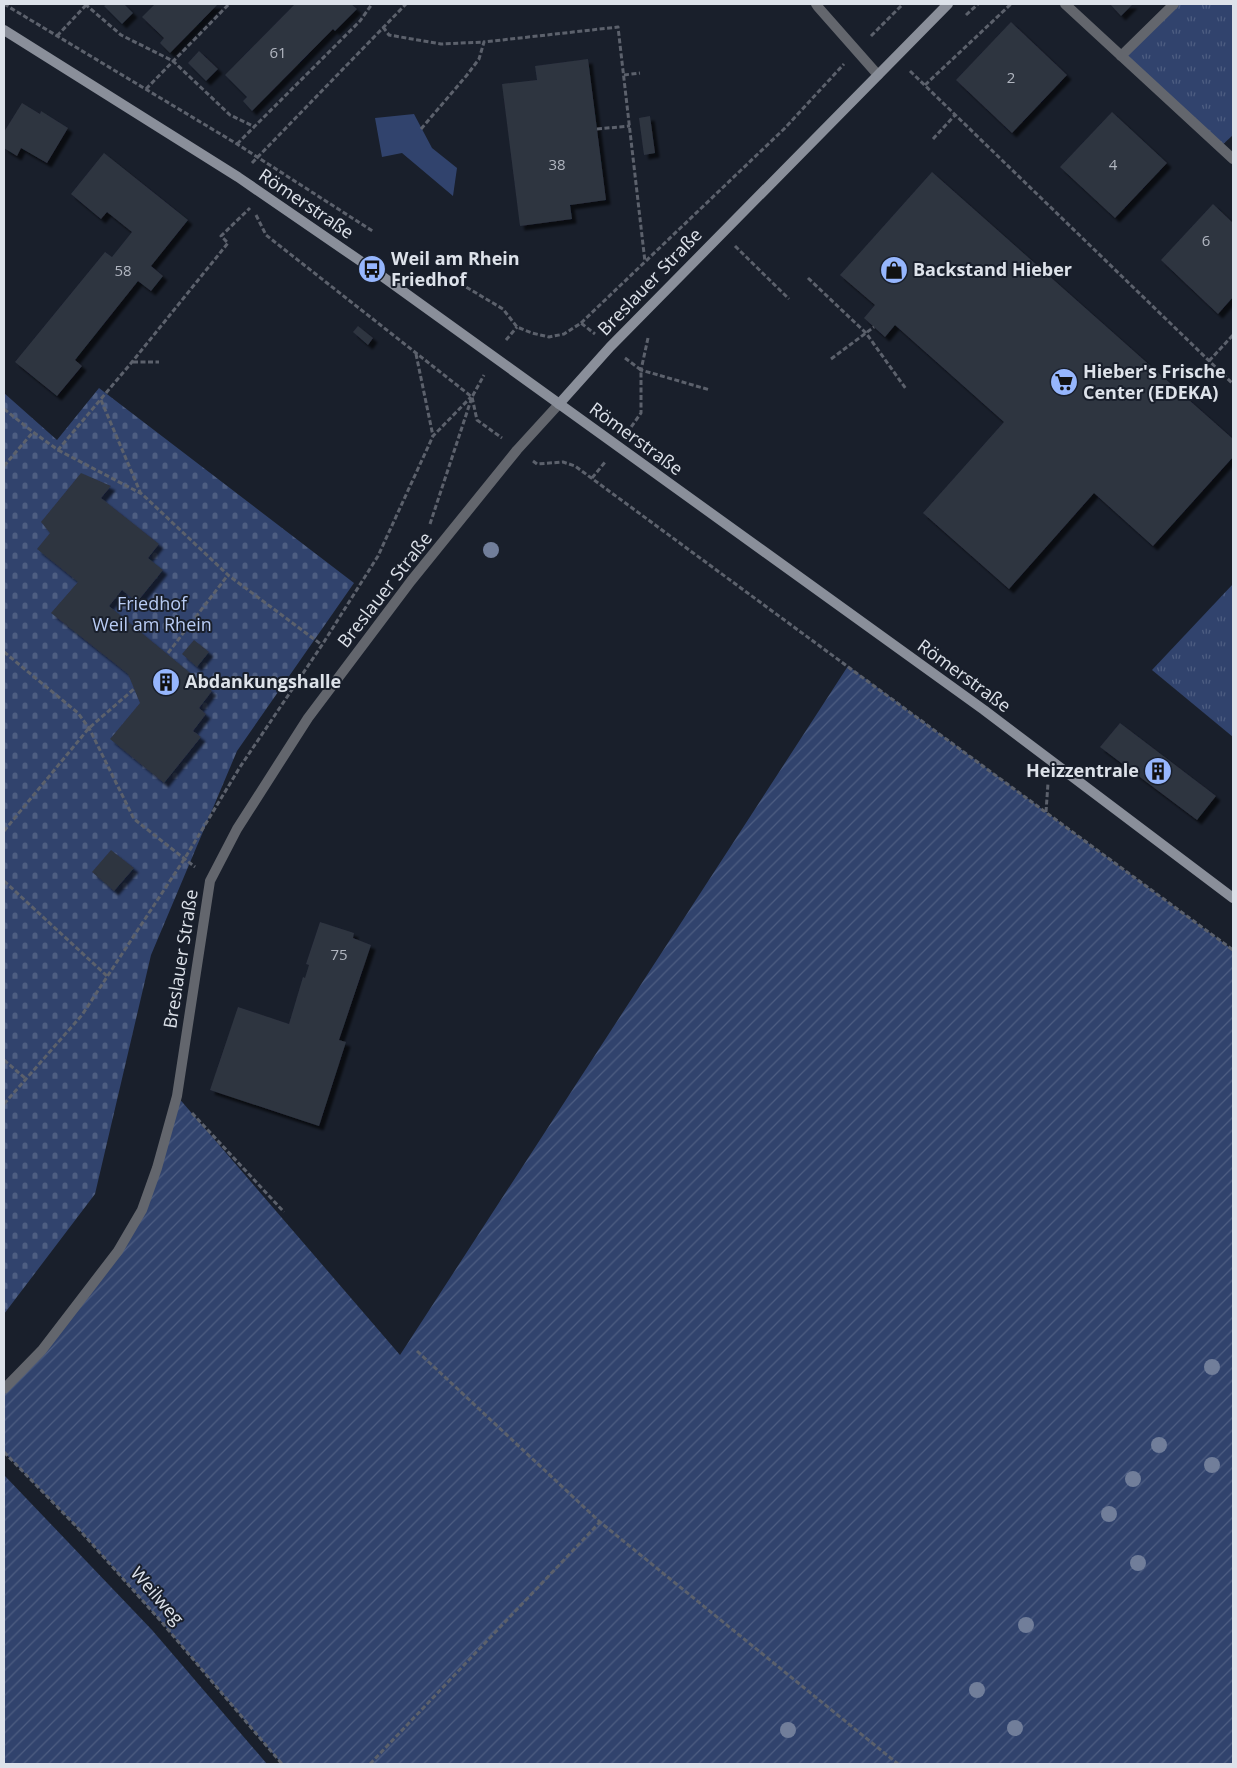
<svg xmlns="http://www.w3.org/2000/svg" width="1237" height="1768" font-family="'Open Sans',sans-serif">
<defs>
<pattern id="grass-tufts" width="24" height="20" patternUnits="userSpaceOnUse" patternTransform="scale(1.25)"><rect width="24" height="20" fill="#31436d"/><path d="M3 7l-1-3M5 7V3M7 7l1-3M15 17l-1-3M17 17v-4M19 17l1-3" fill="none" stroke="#4e5e82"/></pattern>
<pattern id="cemetery-stones" width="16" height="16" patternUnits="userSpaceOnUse" patternTransform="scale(1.25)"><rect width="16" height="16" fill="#31436d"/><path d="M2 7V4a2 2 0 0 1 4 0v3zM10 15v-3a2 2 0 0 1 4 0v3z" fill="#4e5e82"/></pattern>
<pattern id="garden-furrows" width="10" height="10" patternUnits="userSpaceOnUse" patternTransform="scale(1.25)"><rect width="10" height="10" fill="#31436d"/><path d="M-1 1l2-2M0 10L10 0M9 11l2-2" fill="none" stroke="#4e5e82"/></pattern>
<filter id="shadow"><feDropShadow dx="4.5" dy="4.5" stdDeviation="1" flood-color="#0009"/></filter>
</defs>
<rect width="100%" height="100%" fill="#191f2b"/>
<g fill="url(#grass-tufts)">
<path d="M 1174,4 L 1233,4 L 1233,135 L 1220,147 L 1121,56 Z"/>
<path d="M 1233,584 L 1233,737 L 1152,670 Z"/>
</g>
<path fill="url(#cemetery-stones)" d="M 99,388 L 354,583 L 237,751 L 151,955 L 95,1194 L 4,1314 L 4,393 L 57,440 Z"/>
<path fill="#31436d" d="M 414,114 L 432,148 L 457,168 L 453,196 L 402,153 L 382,157 L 375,118 Z"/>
<g fill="url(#garden-furrows)">
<path d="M 848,666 L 1233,950 L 1233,1764 L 282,1764 L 159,1619 L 76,1526 L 4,1452 L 4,1389 L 42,1350 L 142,1210 L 177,1096 L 400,1355 Z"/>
<path d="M 4,1475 L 152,1630 L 267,1764 L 4,1764 Z"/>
</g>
<g fill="#2e3441" filter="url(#shadow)">
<path d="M 107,4 L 124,4 L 133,13 L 122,24 L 104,6 Z"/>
<path d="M 155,4 L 218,4 L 170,53 L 160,43 L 164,38 L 142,17 Z"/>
<path d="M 295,4 L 351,4 L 357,9 L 335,31 L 333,29 L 252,111 L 243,101 L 247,97 L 225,75 Z"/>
<path d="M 1110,4 L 1133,4 L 1121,16 Z"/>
<path d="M 1011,22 L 1067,75 L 1012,133 L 956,80 Z"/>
<path d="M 199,51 L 218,69 L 206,81 L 188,63 Z"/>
<path d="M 588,59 L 606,200 L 570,205 L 572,219 L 520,226 L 502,84 L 537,80 L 535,66 Z"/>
<path d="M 22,103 L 40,114 L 41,111 L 68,128 L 47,163 L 21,148 L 17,156 L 4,148 L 4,132 Z"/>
<path d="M 1112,112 L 1167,163 L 1115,218 L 1060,167 Z"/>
<path d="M 650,116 L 655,153 L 644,155 L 639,118 Z"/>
<path d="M 104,153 L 188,220 L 151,266 L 163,276 L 151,291 L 138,281 L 75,360 L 82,366 L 57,396 L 15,362 L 105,252 L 112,257 L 132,232 L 107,212 L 101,219 L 71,194 Z"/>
<path d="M 932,172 L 1233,439 L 1233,457 L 1153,546 L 1094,493 L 1009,589 L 923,513 L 1004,422 L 895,325 L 885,337 L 864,318 L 875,305 L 840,275 Z"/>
<path d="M 1213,204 L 1233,223 L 1233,297 L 1218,314 L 1161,260 Z"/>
<path d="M 358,326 L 373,338 L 368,345 L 353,332 Z"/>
<path d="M 81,473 L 111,486 L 101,498 L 159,544 L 148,558 L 163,570 L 137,602 L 122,590 L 109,606 L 212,691 L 199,708 L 206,714 L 193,731 L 201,737 L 164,783 L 110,739 L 140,703 L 128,674 L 51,613 L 78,582 L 37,549 L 50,533 L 41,522 Z"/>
<path d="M 194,640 L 209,652 L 197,667 L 182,654 Z"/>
<path d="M 1120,723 L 1216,796 L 1197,820 L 1100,747 Z"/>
<path d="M 111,850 L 134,868 L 114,891 L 92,872 Z"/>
<path d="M 320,922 L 354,933 L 353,938 L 371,945 L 339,1040 L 346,1042 L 319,1126 L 210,1090 L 238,1007 L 289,1024 L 303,977 L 305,978 L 309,965 L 306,964 Z"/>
</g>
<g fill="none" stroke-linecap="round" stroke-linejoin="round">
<g stroke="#5c616c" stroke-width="3" stroke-dasharray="5 2.5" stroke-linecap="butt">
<path d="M 4,4 L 237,144 L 374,232"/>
<path d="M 85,4 L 121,35 L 173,61 L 230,115 L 255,127"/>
<path d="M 966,15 L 978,4"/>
<path d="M 383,27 L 389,35 L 441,44 L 484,42"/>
<path d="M 57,36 L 87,4"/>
<path d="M 871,36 L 903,4"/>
<path d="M 910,71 L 1233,384"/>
<path d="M 624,75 L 640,73"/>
<path d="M 925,85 L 1011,4"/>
<path d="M 146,89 L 229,4"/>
<path d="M 421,129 L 467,75 L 479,59 L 484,42 L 618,27 L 645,262"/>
<path d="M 597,129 L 630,126"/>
<path d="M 933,139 L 955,115"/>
<path d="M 237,144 L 360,21 L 372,4"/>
<path d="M 252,163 L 406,4"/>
<path d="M 256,215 L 266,235 L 472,397 L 477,420 L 502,438"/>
<path d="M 735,246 L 789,299"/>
<path d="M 439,275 L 461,284 L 503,309 L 517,327 L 532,333 L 549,337 L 564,334 L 581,323 L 595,334"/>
<path d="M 808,278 L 866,333 L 906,389"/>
<path d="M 581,323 L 784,129 L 844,64"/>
<path d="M 648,338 L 641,370 L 710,390"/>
<path d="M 506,340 L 517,327"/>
<path d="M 416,354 L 433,436"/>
<path d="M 625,358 L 641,370 L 641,413 L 629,430"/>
<path d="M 831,359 L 874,327"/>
<path d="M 1209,361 L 1233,335"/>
<path d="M 133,362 L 159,362"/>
<path d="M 101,400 L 141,494"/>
<path d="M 4,409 L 33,432"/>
<path d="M 58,450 L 142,494 L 228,575 L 322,645"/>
<path d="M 533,461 L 537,464 L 563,462 L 575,466 L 1233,950"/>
<path d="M 4,466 L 33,432 L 58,450 L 132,362 L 228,243 L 221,236 L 250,208"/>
<path d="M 592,478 L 606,461"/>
<path d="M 430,524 L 472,397 L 484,375"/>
<path d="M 4,652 L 78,713 L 89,728 L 134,819 L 195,867"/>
<path d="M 168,653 L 228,575"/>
<path d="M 1046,812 L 1048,783"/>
<path d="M 4,831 L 89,728 L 134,689"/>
<path d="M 4,881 L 107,976"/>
<path d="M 4,1060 L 26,1079"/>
<path d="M 4,1104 L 82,1015 L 185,858 L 240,767 L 322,645 L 378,556 L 433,436 L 471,397"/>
<path d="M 192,1113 L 284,1212"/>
<path d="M 417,1351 L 600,1522 L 898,1764"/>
<path d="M 4,1452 L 76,1526 L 159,1619 L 282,1764"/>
<path d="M 370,1764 L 600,1522"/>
</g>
<g stroke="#63666d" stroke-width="10">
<path d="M 816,4 L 818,7 L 878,75"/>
<path d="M 1065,4 L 1233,159"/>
<path d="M 1121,56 L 1174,4"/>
<path d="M 4,1389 L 42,1350 L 118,1251 L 142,1210 L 157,1168 L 177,1096 L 210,881 L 237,829 L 308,718 L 411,581 L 517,450 L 559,404"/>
</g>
<g stroke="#8a8f9a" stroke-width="10">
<path d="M 4,30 L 238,177 L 372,269 L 984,710 L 1233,898"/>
<path d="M 559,404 L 610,347 L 948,4"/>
</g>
</g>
<g fill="#717e9a">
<circle cx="491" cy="550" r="8"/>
<circle cx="1212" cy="1367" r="8"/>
<circle cx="1159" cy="1445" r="8"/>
<circle cx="1212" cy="1465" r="8"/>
<circle cx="1133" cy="1479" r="8"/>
<circle cx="1109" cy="1514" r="8"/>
<circle cx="1138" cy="1563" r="8"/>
<circle cx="1026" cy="1625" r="8"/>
<circle cx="977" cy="1690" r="8"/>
<circle cx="1015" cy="1728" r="8"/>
<circle cx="788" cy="1730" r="8"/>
</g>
<defs>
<g id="bus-disc" transform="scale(1.4375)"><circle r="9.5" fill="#96b6fd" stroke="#191f2b"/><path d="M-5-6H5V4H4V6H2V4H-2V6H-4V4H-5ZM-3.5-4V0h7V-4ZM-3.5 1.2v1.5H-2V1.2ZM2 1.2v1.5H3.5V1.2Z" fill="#111"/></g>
<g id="shop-disc" transform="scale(1.4375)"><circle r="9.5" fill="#96b6fd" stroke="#191f2b"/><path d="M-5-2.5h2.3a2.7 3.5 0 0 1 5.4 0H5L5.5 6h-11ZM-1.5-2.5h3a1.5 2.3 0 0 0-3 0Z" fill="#111"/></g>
<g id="supermarket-disc" transform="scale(1.4375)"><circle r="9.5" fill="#96b6fd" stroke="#191f2b"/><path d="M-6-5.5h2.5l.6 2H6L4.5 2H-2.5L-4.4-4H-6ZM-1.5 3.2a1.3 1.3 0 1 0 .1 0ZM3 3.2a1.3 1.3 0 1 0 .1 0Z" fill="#111"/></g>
<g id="building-disc" transform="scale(1.4375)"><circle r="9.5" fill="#96b6fd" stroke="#191f2b"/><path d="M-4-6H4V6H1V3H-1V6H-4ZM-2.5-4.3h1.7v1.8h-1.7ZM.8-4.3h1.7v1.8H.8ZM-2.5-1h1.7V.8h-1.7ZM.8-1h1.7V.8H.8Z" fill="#111"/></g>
</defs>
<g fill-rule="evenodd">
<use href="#bus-disc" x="372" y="269"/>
<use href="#shop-disc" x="894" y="270"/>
<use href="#supermarket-disc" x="1064" y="382"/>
<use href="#building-disc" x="166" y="682"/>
<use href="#building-disc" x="1158" y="771"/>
</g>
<g text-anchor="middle" stroke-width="4" stroke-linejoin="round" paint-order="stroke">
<g font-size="15" fill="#b1b6c0">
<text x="278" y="58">61</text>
<text x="1011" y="83">2</text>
<text x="557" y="170">38</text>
<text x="1113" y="170">4</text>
<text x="1206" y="246">6</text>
<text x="123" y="276">58</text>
<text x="339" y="960">75</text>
</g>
<g font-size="18" fill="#dde2ea" stroke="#191f2b">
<text transform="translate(306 204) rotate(34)" y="6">Römerstraße</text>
<text transform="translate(650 282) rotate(-46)" y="6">Breslauer Straße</text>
<text transform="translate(636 439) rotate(36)" y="6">Römerstraße</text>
<text transform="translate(385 590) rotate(-52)" y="6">Breslauer Straße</text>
<text transform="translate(964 676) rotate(36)" y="6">Römerstraße</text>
<text transform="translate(181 959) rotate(-81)" y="6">Breslauer Straße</text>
<text transform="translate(157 1596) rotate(49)" y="6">Weilweg</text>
</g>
<g font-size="18" font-weight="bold" fill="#dde2ea" stroke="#191f2b" text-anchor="start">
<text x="391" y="265">Weil am Rhein<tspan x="391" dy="21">Friedhof</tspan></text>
<text x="913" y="276">Backstand Hieber</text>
<text x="1083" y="378">Hieber's Frische<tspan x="1083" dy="21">Center (EDEKA)</tspan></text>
<text x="185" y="688">Abdankungshalle</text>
<text x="1139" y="777" text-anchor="end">Heizzentrale</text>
</g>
<g font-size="18" fill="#b9ccf4" stroke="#191f2b">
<text x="152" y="610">Friedhof<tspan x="152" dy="21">Weil am Rhein</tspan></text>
</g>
</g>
<rect width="1237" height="1768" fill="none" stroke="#dde2ea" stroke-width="10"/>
</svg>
